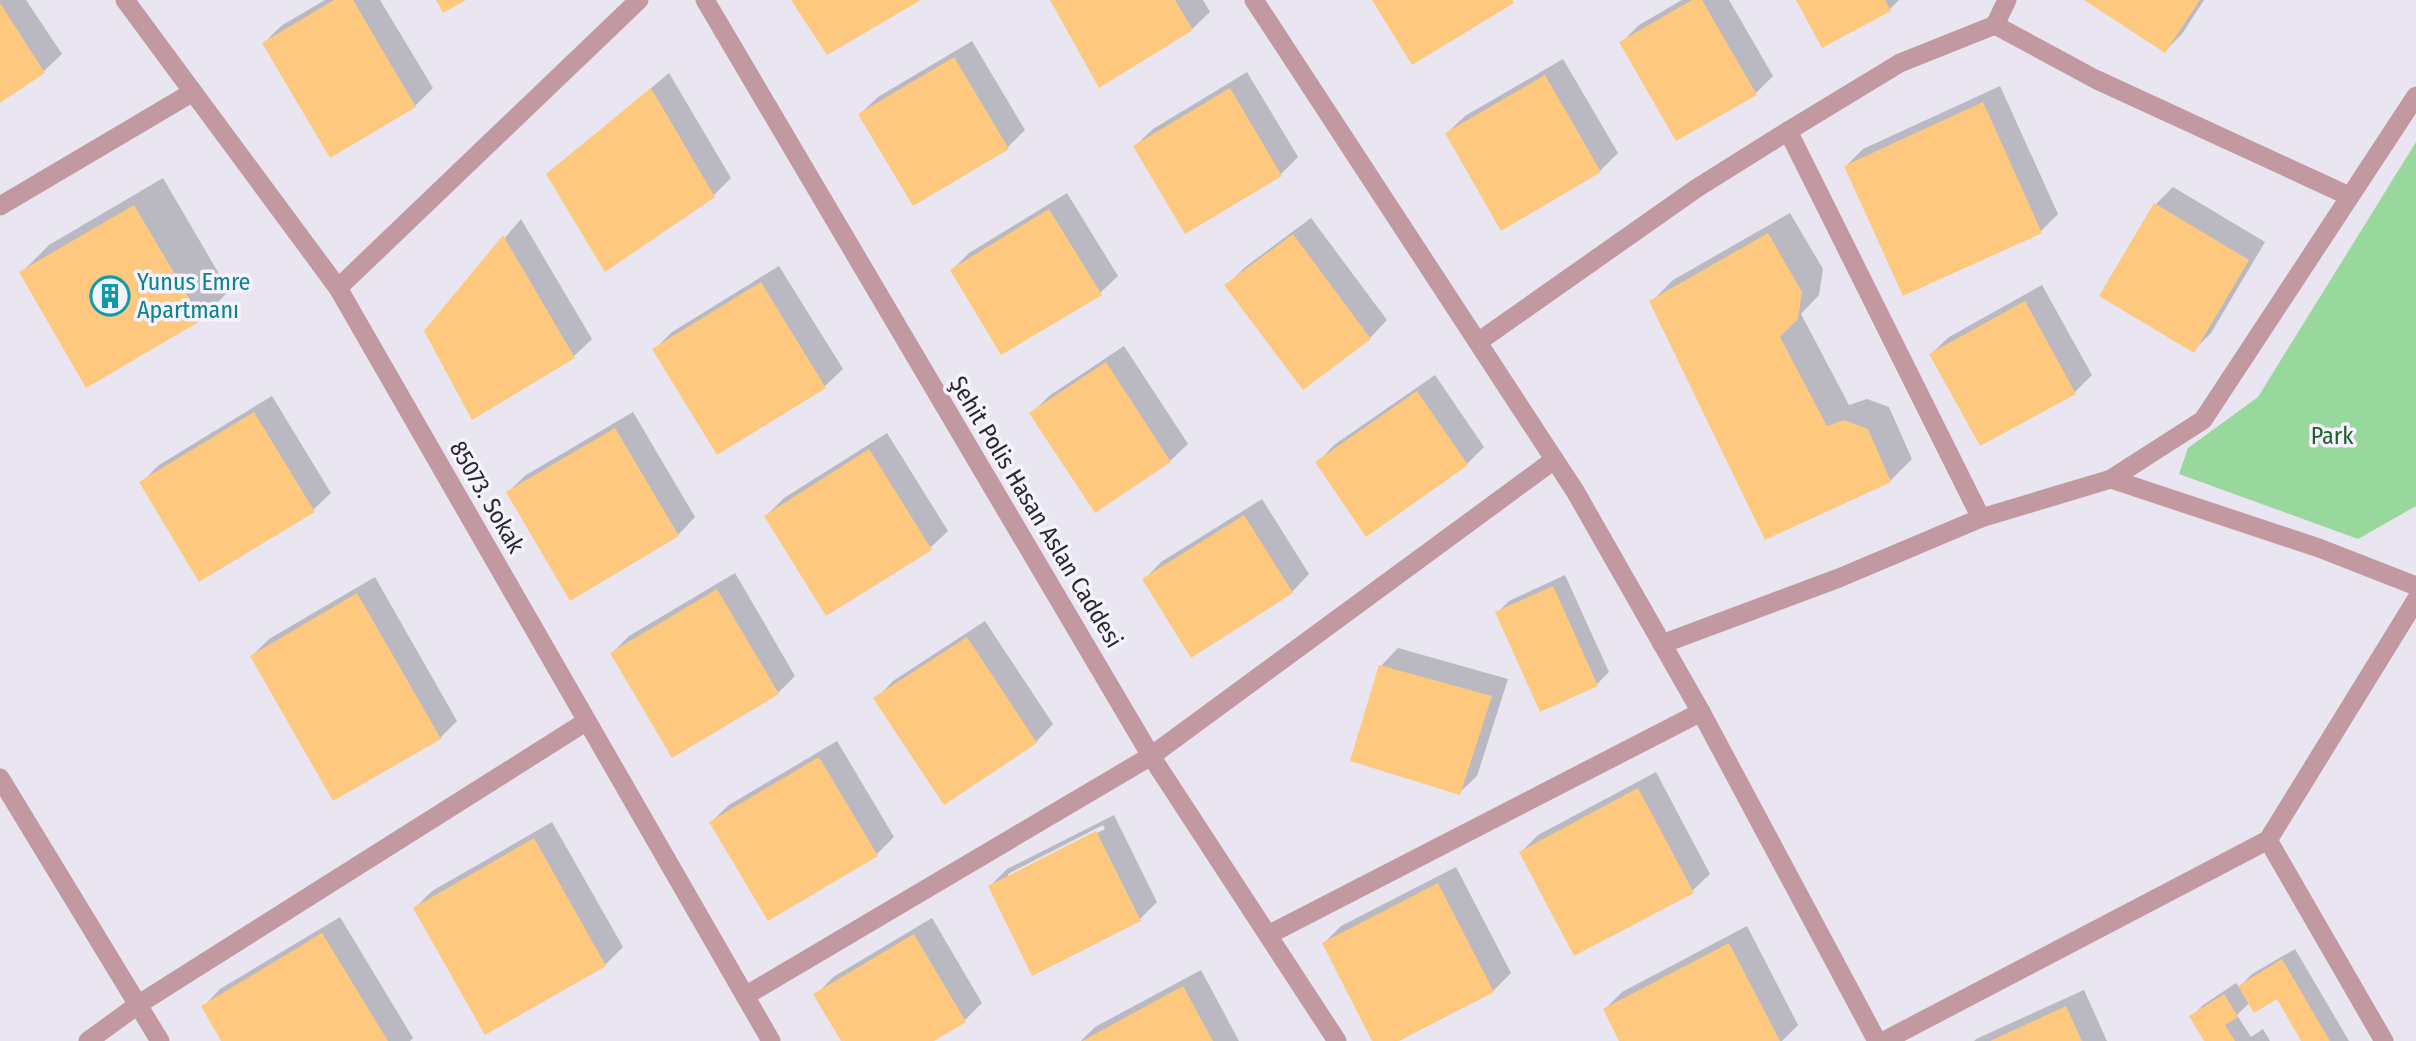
<svg xmlns="http://www.w3.org/2000/svg" width="2416" height="1041" font-family="'Fira Sans Condensed',sans-serif">
<rect width="100%" height="100%" fill="#e9e6f1"/>
<path fill="#98d89c" d="M 2416,142 L 2416,506 L 2358,539 L 2179,474 L 2188,448 L 2258,397 Z"/>
<g fill="#0003" fill-rule="evenodd">
<path d="M 0,0 L 26,0 L 62,54 L 44,71 L 0,101 Z"/>
<path d="M 325,0 L 380,0 L 433,88 L 415,106 L 331,156 L 264,43 L 281,26 Z"/>
<path d="M 1051,0 L 1203,0 L 1210,12 L 1192,29 L 1099,85 Z"/>
<path d="M 1682,0 L 1729,0 L 1773,76 L 1756,93 L 1622,42 L 1639,25 Z"/>
<path d="M 1798,0 L 1899,0 L 1890,9 Z"/>
<path d="M 2087,0 L 2204,0 L 2182,34 L 2165,51 Z"/>
<path d="M 972,41 L 1025,130 L 1008,147 L 914,204 L 860,114 L 878,97 Z"/>
<path d="M 1563,59 L 1618,153 L 1600,171 L 1447,133 L 1465,116 Z"/>
<path d="M 1247,72 L 1298,157 L 1281,174 L 1135,146 L 1153,129 Z"/>
<path d="M 669,73 L 731,178 L 713,196 L 548,175 Z"/>
<path d="M 2000,86 L 2058,214 L 2041,231 L 1846,166 L 1863,149 Z"/>
<path d="M 163,178 L 229,291 L 200,319 L 21,273 L 49,245 Z"/>
<path d="M 2173,187 L 2265,242 L 2211,333 L 2193,351 L 2156,204 Z"/>
<path d="M 1067,193 L 1118,276 L 1100,293 L 952,270 L 969,253 Z"/>
<path d="M 1790,213 L 1823,269 L 1819,295 L 1801,314 L 1849,405 L 1867,399 L 1889,407 L 1912,459 L 1890,481 L 1651,302 L 1673,280 Z"/>
<path d="M 1311,218 L 1387,320 L 1370,338 L 1227,285 L 1244,268 Z"/>
<path d="M 521,219 L 592,339 L 574,356 L 473,418 L 426,331 Z"/>
<path d="M 779,266 L 843,369 L 825,386 L 718,452 L 655,349 L 672,332 Z"/>
<path d="M 2042,285 L 2092,375 L 2075,392 L 1931,354 L 1949,337 Z"/>
<path d="M 1124,346 L 1188,444 L 1170,461 L 1032,413 L 1049,396 Z"/>
<path d="M 1435,375 L 1484,447 L 1467,464 L 1317,463 L 1334,445 Z"/>
<path d="M 272,396 L 331,493 L 313,510 L 142,482 L 159,465 Z"/>
<path d="M 633,412 L 695,517 L 678,535 L 508,492 L 526,475 Z"/>
<path d="M 887,433 L 948,531 L 930,548 L 766,516 L 784,498 Z"/>
<path d="M 1262,499 L 1309,574 L 1292,592 L 1144,580 L 1161,562 Z"/>
<path d="M 735,573 L 795,676 L 778,693 L 612,653 L 629,636 Z"/>
<path d="M 1565,575 L 1609,672 L 1597,684 L 1497,613 L 1509,601 Z"/>
<path d="M 375,577 L 457,721 L 440,738 L 252,656 L 269,639 Z"/>
<path d="M 985,621 L 1053,724 L 1036,742 L 876,699 L 893,681 Z"/>
<path d="M 1398,648 L 1508,679 L 1477,776 L 1459,793 L 1381,666 Z"/>
<path d="M 837,741 L 894,837 L 877,854 L 711,822 L 729,805 Z"/>
<path d="M 1656,772 L 1710,874 L 1692,891 L 1521,852 L 1538,835 Z"/>
<path d="M 1114,815 L 1157,902 L 1140,919 L 990,886 L 1007,869 ZM 1103,825 L 1105,829 L 1008,878 L 1008,874 Z"/>
<path d="M 552,822 L 623,947 L 605,965 L 486,1033 L 415,908 L 432,891 Z"/>
<path d="M 1456,867 L 1511,973 L 1493,991 L 1395,1041 L 1374,1041 L 1324,943 L 1341,926 Z"/>
<path d="M 340,917 L 413,1038 L 410,1041 L 223,1041 L 203,1007 L 220,989 Z"/>
<path d="M 932,918 L 982,1003 L 965,1020 L 930,1041 L 843,1041 L 816,995 L 833,977 Z"/>
<path d="M 1747,926 L 1798,1025 L 1782,1041 L 1621,1041 L 1605,1009 L 1622,992 Z"/>
<path d="M 2295,949 L 2349,1041 L 2303,1041 L 2277,997 L 2250,1002 L 2237,1015 L 2251,1037 L 2263,1029 L 2270,1041 L 2206,1041 L 2191,1017 L 2203,1005 L 2236,983 L 2239,987 L 2252,974 Z"/>
<path d="M 1201,970 L 1239,1041 L 1081,1041 L 1095,1027 Z"/>
<path d="M 2084,990 L 2107,1041 L 1974,1041 L 1976,1039 Z"/>
</g>
<g fill="#fec97e">
<path d="M 334,0 L 353,0 L 416,107 L 330,158 L 262,43 Z"/>
<path d="M 436,0 L 466,0 L 443,13 Z"/>
<path d="M 791,0 L 921,0 L 827,55 Z"/>
<path d="M 1050,0 L 1175,0 L 1193,30 L 1099,88 Z"/>
<path d="M 1372,0 L 1512,0 L 1514,3 L 1412,65 Z"/>
<path d="M 1692,0 L 1702,0 L 1757,95 L 1676,141 L 1619,42 Z"/>
<path d="M 1796,0 L 1885,0 L 1891,11 L 1822,48 Z"/>
<path d="M 2084,0 L 2200,0 L 2165,53 Z"/>
<path d="M 0,3 L 45,73 L 0,103 Z"/>
<path d="M 954,57 L 1009,149 L 913,206 L 858,114 Z"/>
<path d="M 1545,75 L 1601,172 L 1501,231 L 1445,133 Z"/>
<path d="M 651,88 L 715,197 L 605,272 L 546,174 Z"/>
<path d="M 1230,88 L 1282,176 L 1185,234 L 1133,146 Z"/>
<path d="M 1983,102 L 2042,233 L 1903,296 L 1844,166 Z"/>
<path d="M 2154,203 L 2249,260 L 2194,353 L 2099,296 Z"/>
<path d="M 134,205 L 202,320 L 86,388 L 19,272 Z"/>
<path d="M 1049,209 L 1102,295 L 1001,355 L 950,270 Z"/>
<path d="M 1768,233 L 1802,292 L 1798,319 L 1780,337 L 1827,426 L 1844,420 L 1868,429 L 1891,482 L 1765,540 L 1649,301 Z"/>
<path d="M 1293,234 L 1371,339 L 1303,390 L 1224,285 Z"/>
<path d="M 503,235 L 575,358 L 472,420 L 424,331 Z"/>
<path d="M 761,282 L 826,388 L 717,455 L 652,349 Z"/>
<path d="M 2025,301 L 2076,394 L 1980,446 L 1929,354 Z"/>
<path d="M 1106,362 L 1171,462 L 1095,513 L 1029,413 Z"/>
<path d="M 1417,391 L 1468,465 L 1366,537 L 1315,462 Z"/>
<path d="M 254,412 L 315,512 L 199,582 L 139,482 Z"/>
<path d="M 615,428 L 679,536 L 570,601 L 506,492 Z"/>
<path d="M 869,449 L 932,550 L 826,616 L 764,516 Z"/>
<path d="M 1244,515 L 1293,593 L 1191,658 L 1142,579 Z"/>
<path d="M 1553,586 L 1598,686 L 1540,712 L 1495,612 Z"/>
<path d="M 717,589 L 779,694 L 672,758 L 610,653 Z"/>
<path d="M 357,593 L 441,739 L 333,801 L 250,656 Z"/>
<path d="M 967,637 L 1037,743 L 944,805 L 873,698 Z"/>
<path d="M 1379,665 L 1492,696 L 1460,795 L 1350,761 Z"/>
<path d="M 819,757 L 878,856 L 768,921 L 709,822 Z"/>
<path d="M 1638,788 L 1694,893 L 1574,956 L 1519,852 Z"/>
<path d="M 1096,831 L 1141,921 L 1032,976 L 988,886 Z"/>
<path d="M 534,838 L 606,966 L 485,1035 L 413,908 Z"/>
<path d="M 1438,883 L 1494,992 L 1399,1041 L 1372,1041 L 1322,943 Z"/>
<path d="M 322,933 L 388,1041 L 221,1041 L 201,1006 Z"/>
<path d="M 914,934 L 966,1022 L 934,1041 L 841,1041 L 813,994 Z"/>
<path d="M 1729,943 L 1780,1041 L 1619,1041 L 1603,1009 Z"/>
<path d="M 2282,959 L 2330,1041 L 2301,1041 L 2277,999 L 2254,1013 L 2238,986 Z"/>
<path d="M 1183,986 L 1213,1041 L 1082,1041 Z"/>
<path d="M 2224,994 L 2238,1017 L 2225,1025 L 2235,1041 L 2204,1041 L 2189,1016 Z"/>
<path d="M 2066,1006 L 2082,1041 L 1990,1041 Z"/>
</g>
<g fill="none" stroke-linecap="round" stroke-linejoin="round">
<g stroke="#c299a1" stroke-width="19">
<path d="M 125,0 L 338,288 L 771,1041"/>
<path d="M 1254,0 L 1575,491 L 1701,712 L 1877,1041"/>
<path d="M 1995,25 L 2007,0"/>
<path d="M 1788,131 L 1981,518"/>
<path d="M 0,206 L 193,92"/>
<path d="M 338,288 L 639,0"/>
<path d="M 1478,342 L 1697,188 L 1788,131 L 1900,63 L 1995,25 L 2095,79 L 2349,196"/>
<path d="M 2111,479 L 2319,548 L 2416,586"/>
<path d="M 1662,644 L 1839,578 L 1981,518 L 2111,479 L 2203,420 L 2416,96"/>
<path d="M 0,778 L 160,1041"/>
<path d="M 2268,840 L 2384,1041"/>
<path d="M 1268,935 L 1701,712"/>
<path d="M 745,996 L 1151,756 L 1554,460"/>
<path d="M 88,1041 L 139,1004 L 587,721"/>
<path d="M 1884,1041 L 2268,840 L 2416,600"/>
</g>
<path stroke="#c299a1" stroke-width="19" d="M 705,0 L 1151,756 L 1337,1041"/>
</g>
<defs>
<g id="building-ring" transform="scale(2.0125)"><circle r="9.5" fill="#f6f3fe" stroke="#0f9aa8" stroke-width="1.5"/><path d="M-4-6H4V6H1V3H-1V6H-4ZM-2.5-4.3h1.7v1.8h-1.7ZM.8-4.3h1.7v1.8H.8ZM-2.5-1h1.7V.8h-1.7ZM.8-1h1.7V.8H.8Z" fill="#0f9aa8"/></g>
</defs>
<g fill-rule="evenodd">
<use href="#building-ring" x="110" y="296"/>
</g>
<g text-anchor="middle" stroke-width="7" stroke-linejoin="round" paint-order="stroke">
<g font-size="24" fill="#0d838f" stroke="#f6f3fe" text-anchor="start">
<text x="137" y="290">Yunus Emre<tspan x="137" dy="28">Apartmanı</tspan></text>
</g>
<g font-size="24" fill="#1b6128" stroke="#f6f3fe">
<text x="2332" y="444">Park</text>
</g>
<g font-size="24" fill="#27262a" stroke="#f6f3fe">
<text transform="translate(487 497) rotate(60)" y="8">85073. Sokak</text>
<text transform="translate(1036 512) rotate(59)" y="8">Şehit Polis Hasan Aslan Caddesi</text>
</g>
</g>
</svg>
